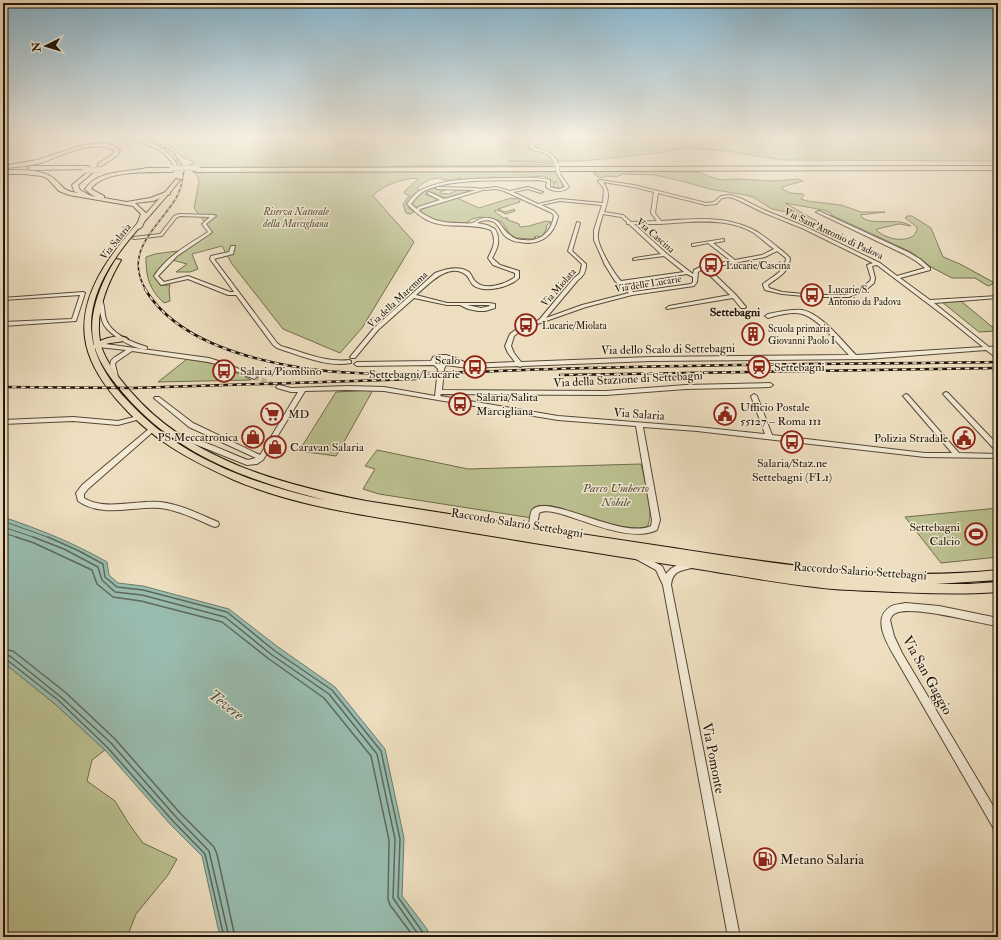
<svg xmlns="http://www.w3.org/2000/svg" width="1001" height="940" font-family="'IM FELL Double Pica',serif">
<rect width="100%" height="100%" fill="#eddebf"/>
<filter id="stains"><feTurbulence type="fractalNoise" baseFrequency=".005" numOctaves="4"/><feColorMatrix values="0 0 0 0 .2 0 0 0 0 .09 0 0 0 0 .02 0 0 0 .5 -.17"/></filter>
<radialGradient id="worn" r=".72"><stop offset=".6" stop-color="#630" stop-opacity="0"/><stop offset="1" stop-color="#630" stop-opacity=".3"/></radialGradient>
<g fill="#bbc090" stroke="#6f6b4d">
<path d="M 152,136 L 998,136 L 998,161 L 781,160 L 727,151 L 685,148 L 659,153 L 583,161 L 508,161 L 552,163 L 553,165 L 395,166 L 391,171 L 557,171 L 563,186 L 562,188 L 554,188 L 553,183 L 557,182 L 553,182 L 544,176 L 497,179 L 497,177 L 488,178 L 488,179 L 480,180 L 479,178 L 477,178 L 477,180 L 460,180 L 460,178 L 458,178 L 458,180 L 442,180 L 442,178 C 431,178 425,181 417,188 L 419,191 L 408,204 L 409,208 L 414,212 L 410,214 L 406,213 L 403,204 L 409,196 L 404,193 L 405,191 L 418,179 C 407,176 379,187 373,196 L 414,242 L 362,328 L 340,353 L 283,329 L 232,264 L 222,246 L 192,254 L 198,269 L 190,272 L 176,272 L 187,264 L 172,260 L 183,250 L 212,232 L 194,208 L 199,182 L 197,175 L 192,171 L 195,171 L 189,165 L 193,163 L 192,161 L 183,158 L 171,146 Z"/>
<path d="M 617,171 L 697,172 L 720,180 L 737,179 L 776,181 L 798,179 L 803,181 L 782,187 L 782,189 L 790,193 L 803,194 L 804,195 L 801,199 L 807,201 L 841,205 L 861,212 L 885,212 L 860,215 C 869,228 897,216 911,226 L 899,224 L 877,229 L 876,230 C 880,233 884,236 888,237 C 897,241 918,241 917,227 L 905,218 L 907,216 L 912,216 L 931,228 L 943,257 L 960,264 L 993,282 L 993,284 L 988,286 L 975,278 L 952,278 L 931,267 L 911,252 L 831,215 L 831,213 L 823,210 L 785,203 L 822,224 L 822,226 L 810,223 L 792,213 L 772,209 L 753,197 L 745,195 L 710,189 L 685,182 L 655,175 L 623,174 L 616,177 L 606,176 L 602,178 L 598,177 L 593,173 L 595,172 Z"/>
<path d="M 435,188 L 446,190 L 440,192 L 440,193 L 449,194 L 459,189 L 473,190 L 446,199 C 439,195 431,189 425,194 L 439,200 L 416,209 L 411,204 L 421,192 Z"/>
<path d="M 457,198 L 479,208 L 511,198 L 515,199 L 518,198 L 521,200 L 519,201 L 520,202 L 498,209 L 505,212 L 514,209 L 515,211 L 506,214 L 497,210 L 494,211 L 503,218 L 508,218 L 506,219 L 519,224 L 520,227 L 529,226 L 546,221 L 551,222 L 547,225 L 546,230 L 542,236 L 540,237 L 537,236 L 534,237 L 536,238 L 532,239 L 516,238 L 510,234 L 502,222 L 494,219 L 481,217 L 472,219 L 466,223 L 449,223 L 431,220 L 420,212 L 423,208 Z"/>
<path d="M 177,251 L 155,273 L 155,275 L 160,285 L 170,285 L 169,290 L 170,301 L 164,303 C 149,289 146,277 146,257 L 155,254 Z"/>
<path d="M 961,301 L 997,331 L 979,332 L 942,302 Z"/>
<path d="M 187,359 L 216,364 L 222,372 L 239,373 L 251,380 L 158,382 Z"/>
<path d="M 373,390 L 336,456 L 299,451 L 336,392 Z"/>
<path d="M 377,450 L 468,469 L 641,464 C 644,478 656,518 646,528 C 628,529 610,525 592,520 C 576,515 548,499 533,508 L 532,518 L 379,494 L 363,489 L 375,469 L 365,466 Z"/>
<path d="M 998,508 L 998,557 L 941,563 L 905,517 Z"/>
<path d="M 3,662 L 55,704 L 105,750 L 92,760 L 87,781 L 115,801 L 129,824 L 143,843 L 177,859 L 168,875 L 136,914 L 127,937 L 3,937 Z"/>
</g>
<path fill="#99bcaf" stroke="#6a7a6d" d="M 3,517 C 39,529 74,543 107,562 L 109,575 L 118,583 L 143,586 L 229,609 L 278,647 L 335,687 L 385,749 L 404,838 L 402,896 L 427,929 L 430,937 L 220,937 L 202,856 L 170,824 L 105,750 L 55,704 L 3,662 Z"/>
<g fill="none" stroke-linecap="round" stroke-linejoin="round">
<g stroke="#5e695c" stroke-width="1">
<path d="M 3,521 L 50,538"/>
<path d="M 3,527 L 36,538"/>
<path d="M 3,533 L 20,538"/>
</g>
<g stroke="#5e695c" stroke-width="1.5">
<path d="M 16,537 L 34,543 L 92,570 L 97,584 L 113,597 L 141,601 L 222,622 L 269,659 L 324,698 L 371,756 L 389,840 L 388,899 L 390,905 L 414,937"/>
<path d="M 33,537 L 64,549 L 98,567 L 102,580 L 115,592 L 142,595 L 225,617 L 272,655 L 329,694 L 377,754 L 395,839 L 393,898 L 420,937"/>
<path d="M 48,537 L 79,551 L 103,564 L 105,577 L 117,587 L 143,590 L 227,612 L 275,651 L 332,690 L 381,751 L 400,839 L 398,897 L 426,937"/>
<path d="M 3,649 L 13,651 L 65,692 L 115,739 L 180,813 L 214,847 L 217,854 L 235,937"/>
<path d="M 3,655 L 10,656 L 61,697 L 111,743 L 176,817 L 209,851 L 229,937"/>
<path d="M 3,660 L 7,660 L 58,700 L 107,747 L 173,821 L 205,854 L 224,937"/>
</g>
<g stroke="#c5b69b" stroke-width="5.5" stroke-dasharray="5.5 2.5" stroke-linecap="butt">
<path d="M 994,354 L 998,358"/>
<path d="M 254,377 L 279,387"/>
</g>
<g stroke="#564837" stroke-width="2">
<g id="minor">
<path d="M 130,136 L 135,136 L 142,140 L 137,142 L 138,140 Z"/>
<path d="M 541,136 L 544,136 L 533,147 C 544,151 556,152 558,166 L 556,166 C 549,149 543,154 529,148 L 530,145 Z"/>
<path d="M 558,171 L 569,187 C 562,193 553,192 546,187 L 547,182 L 540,180 C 509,181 452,177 424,191 C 419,194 415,199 411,204 L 417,209 L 418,207 L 440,200 L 428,194 L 428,192 L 429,192 L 444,199 L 476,190 L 436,189 L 437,187 L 477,188 L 479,189 L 496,187 L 510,191 L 528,187 L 543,192 L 541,193 L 528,189 L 513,192 L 538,204 L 560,199 L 603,203 L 604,189 L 598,181 L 600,180 L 634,185 L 706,203 L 714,202 L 721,196 L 730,195 L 740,198 L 764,210 L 806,227 L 880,263 L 897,276 L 925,268 L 916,261 L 904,254 L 816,212 L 819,211 L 908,252 L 920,259 L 930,268 L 930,270 L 900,278 L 930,300 L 998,296 L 998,298 L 934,303 L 989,347 L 998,346 L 998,350 L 993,350 L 997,354 L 994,356 L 986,350 L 867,359 L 650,361 L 522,366 L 520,367 L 518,366 L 468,368 L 446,365 L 444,369 L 442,390 L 606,391 L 686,385 L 770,383 L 773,385 L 770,387 L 686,389 L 606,395 L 441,394 L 440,396 L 558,416 L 697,427 L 765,434 L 751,396 L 754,394 L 757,396 L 772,435 L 925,453 L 952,453 L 904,397 L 903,396 L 906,394 L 908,395 L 959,453 L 998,454 L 998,458 L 925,457 L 697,431 L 643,427 L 660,520 L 657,530 C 621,547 555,502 539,513 L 536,531 L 535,533 L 532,534 L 529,533 L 528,531 C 529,526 530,513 532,510 C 547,492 621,540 651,526 L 652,520 L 636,426 L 558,420 L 384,391 L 348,390 L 305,391 L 263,460 L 257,464 L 247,465 L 192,443 L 179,442 L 178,440 L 179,438 C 195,435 231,454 248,460 L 256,458 L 189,427 L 155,399 L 154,398 L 155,397 L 159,397 L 193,423 L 260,455 L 298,392 L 291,392 L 277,388 L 276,387 L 277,386 L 279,385 L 291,388 L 348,386 L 384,387 L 435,396 L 438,369 L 434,365 L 357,366 L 354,364 L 357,362 L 431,361 L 433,357 L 439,355 L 446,355 L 456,358 L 468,364 L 515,362 L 508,353 L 505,346 L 510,334 L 519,327 L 539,320 L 574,278 L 580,273 L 582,264 L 568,251 L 577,222 L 580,223 L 572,251 L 586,264 C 586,271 584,276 578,280 L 546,318 L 582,305 L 629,293 L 615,281 L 605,265 L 594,240 L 594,230 L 602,205 L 560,201 L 541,205 L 554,211 L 558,216 C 554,236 540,246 520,242 C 515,242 510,240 506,237 C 501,233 500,226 494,222 C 489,219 482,220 477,223 L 487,225 L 495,229 C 501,240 498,248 492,258 L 500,265 L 519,271 L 519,278 C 510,287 484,294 473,285 C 470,282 469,277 466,275 C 449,261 428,285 416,295 L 447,303 L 489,303 L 495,304 L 495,308 L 485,311 L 478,311 L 468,309 L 460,305 L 447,305 L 414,298 L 378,330 L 355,358 L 351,358 L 350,357 L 374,328 L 435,273 C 445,269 459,265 469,272 C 472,275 473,280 476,282 C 485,291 506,284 515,277 L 515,273 L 493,265 L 488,258 C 493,248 497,240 491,230 C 471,222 447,230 427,220 C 419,216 413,210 407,204 C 411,198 416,192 423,189 C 449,177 482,179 511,178 C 524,178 537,177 550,180 L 550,187 C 555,189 560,190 565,187 L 556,172 ZM 603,182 L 634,187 L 654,192 L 651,213 L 657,221 L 631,222 L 623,215 L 604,212 C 608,200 611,193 603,182 ZM 496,189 L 504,191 L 552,213 L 554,216 C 551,232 541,242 524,240 C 519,240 514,239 510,235 C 501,229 502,220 489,218 C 480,217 478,221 472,223 C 468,224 463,223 459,223 C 443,223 433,221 419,211 L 420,209 L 483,190 ZM 658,193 L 706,205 L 716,204 L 722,198 L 730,197 L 738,200 L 762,212 L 804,229 L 873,263 L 867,265 L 871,278 L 870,281 L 863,287 L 848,295 L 815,295 L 782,292 L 769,288 L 768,285 C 778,277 789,273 790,258 L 786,254 C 775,245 764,235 752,229 C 724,215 690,219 661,221 L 655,213 ZM 603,214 L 621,217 L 627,222 L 627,224 L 629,224 L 661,254 L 635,258 L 633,259 L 633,260 L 664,256 L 684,272 L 621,281 C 614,274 600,250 598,239 C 597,231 601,222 603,214 ZM 688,222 C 710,221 734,221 754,233 C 761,238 767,244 774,249 L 762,255 L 735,260 L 713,243 L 724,241 L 724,239 L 692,244 L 692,246 L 694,246 L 708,243 L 731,261 L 702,266 L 694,270 L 693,274 L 667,254 L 634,224 L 660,224 ZM 777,251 L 786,258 C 785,272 773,276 763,284 L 763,285 L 765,290 L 782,294 L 815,297 L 849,297 L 867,289 L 874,283 L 875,278 L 872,266 L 877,265 L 947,318 L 983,347 L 856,355 C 843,342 821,313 802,310 C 790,309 779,312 768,314 L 765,316 L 768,318 C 778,315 792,311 802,314 C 818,318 838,344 849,355 L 650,357 L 521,362 L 514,353 L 511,346 L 514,336 L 523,329 L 586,307 L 632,295 L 694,286 L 697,282 L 698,272 L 703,269 L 730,295 L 669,306 L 666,308 L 667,309 L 733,298 L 741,308 L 745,308 L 746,307 L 736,295 L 708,268 L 765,257 ZM 687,274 L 693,277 L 693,282 L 691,284 L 633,292 L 624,284 ZM 467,305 L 489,305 L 490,306 L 481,308 ZM 442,358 L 448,358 L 457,363 L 446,361 L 440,365 L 437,361 L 438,359 Z"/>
<path d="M 179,214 L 214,215 L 216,216 L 206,224 L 212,232 L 211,233 L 177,256 L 160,274 L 158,276 L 164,282 L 188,276 L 230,292 L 234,292 L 210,259 L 211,256 L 229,252 L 231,246 L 235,246 L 233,254 L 214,259 L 277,343 L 281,346 C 303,352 326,363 349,360 L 351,361 L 351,363 C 328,368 299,355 277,348 L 273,345 L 236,295 L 228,295 L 188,279 L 161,285 L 154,276 C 167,256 188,245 208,232 L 202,224 L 210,217 L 180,216 L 176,218 L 162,236 L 134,239 L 132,238 L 134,237 L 160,234 L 174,216 Z"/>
<path d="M 83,292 L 85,293 L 76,321 L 3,326 L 3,322 L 72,319 L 80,295 L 3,300 L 3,298 Z"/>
<path d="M 98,299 L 102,300 C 105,306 104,313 106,319 C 112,335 132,342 147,347 L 147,349 C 134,350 110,335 104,325 C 100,317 100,308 98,300 Z"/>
<path d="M 98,343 L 209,358 L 228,364 L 257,377 L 254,379 L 252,378 L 224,366 L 208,362 L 132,351 L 116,362 L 115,364 L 118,377 L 115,379 L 112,377 C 108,357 110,361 126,350 L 98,347 L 92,349 L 89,347 Z"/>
<path d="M 946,392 L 948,393 L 998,445 L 998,451 L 996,451 L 944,395 L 943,394 L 944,393 Z"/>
<path d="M 138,416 L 140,417 L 141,418 L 140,419 L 118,425 L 73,421 L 3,424 L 3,420 L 73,417 L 118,421 Z"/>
<path d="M 150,428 L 152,428 L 155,430 L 88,489 L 84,494 L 84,498 C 104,511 137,500 160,502 C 180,504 199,514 218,522 L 219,524 L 218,526 L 215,527 L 212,526 C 196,519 178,510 160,508 C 133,506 102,518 78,501 L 76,493 L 82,485 Z"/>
<path d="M 639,554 L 662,566 L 666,574 C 671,566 685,560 695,563 L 696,565 L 695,567 C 683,571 673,569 671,585 L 740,937 L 728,937 L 663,585 L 656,570 L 636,559 L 635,557 L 636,555 Z"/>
<path d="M 906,603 L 939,606 L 998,618 L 998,626 C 977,623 913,605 896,613 C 893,614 891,617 890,620 L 894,636 L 902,653 L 998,814 L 998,831 L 994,829 L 896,659 C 888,645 871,619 890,607 C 894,604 901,604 906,603 Z"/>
</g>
</g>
<g stroke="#23160a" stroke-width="2">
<g id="major">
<path d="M 118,136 C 141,136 168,146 179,167 L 175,168 C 162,143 141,145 118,136 Z"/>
<path d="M 176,179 L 180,180 C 150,219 107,254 94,303 C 84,340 101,372 126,399 C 132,405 138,412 145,418 C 194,463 261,486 325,500 C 249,481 176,455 124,394 C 113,381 100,365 95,348 C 86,318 100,284 116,259 L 121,260 C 107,284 95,313 100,341 C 108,337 122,334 128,339 C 123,343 111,341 101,346 C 107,364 119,378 131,392 C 190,460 280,484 366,501 C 466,517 567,532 667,547 C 779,564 884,582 998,570 L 998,580 L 936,584 L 969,584 L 998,582 L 998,592 C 957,595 915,593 874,591 C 854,590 834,590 815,587 C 778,583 741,576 704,570 C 647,561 591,552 534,543 C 491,536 449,529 406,522 C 348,513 288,503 234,480 C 212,470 191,460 171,447 C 137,425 90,380 85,338 C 77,276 141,223 176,179 Z"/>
</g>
</g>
<g stroke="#23160a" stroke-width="2">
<g id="highway">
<path d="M 101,143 L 112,145 L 120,150 L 118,155 L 100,167 L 98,166 L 98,164 L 114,153 L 115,151 C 90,138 64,156 40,163 C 29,166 17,167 6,168 L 3,166 L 37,160 L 80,146 Z"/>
<path d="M 88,166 L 91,168 L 90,169 L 31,170 L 28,168 L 31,166 Z"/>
<path d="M 998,166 L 998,170 L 196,172 L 193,170 L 196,168 Z"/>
<path d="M 147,168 L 172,168 L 175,170 L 172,172 C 151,172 103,170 91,189 L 104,196 L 104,198 L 127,202 L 150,198 L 166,192 L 170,192 L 170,194 L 153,201 L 135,203 L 147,214 L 142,227 L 139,229 L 136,227 L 141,214 L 133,206 L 69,195 L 59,191 L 48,179 L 42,176 L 24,174 L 3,174 L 3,170 C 16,170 41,169 52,177 C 63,185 61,191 78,193 L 74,191 L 72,185 L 90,170 L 92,171 L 92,173 L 78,185 L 80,190 L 89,195 L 96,197 L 89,193 L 85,189 C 99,169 126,173 147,168 Z"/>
</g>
</g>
<use href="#minor" fill="#f3ead5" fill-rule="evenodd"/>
<use href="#major" fill="#eddebf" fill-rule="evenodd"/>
<use href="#highway" fill="#eddebf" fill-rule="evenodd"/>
<g stroke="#23160a" stroke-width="1.5">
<g id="rail-far1">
<path d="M 146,136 L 173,152 L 183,167"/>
<path d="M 146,290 C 123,253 156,229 175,200 C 181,191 182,182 184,171"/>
</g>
</g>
<g stroke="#23160a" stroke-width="2.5">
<g id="rail">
<path d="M 145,289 C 175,339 243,358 297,367 C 342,375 388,374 434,373 C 485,372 537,369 588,368 C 725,364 861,364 998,362"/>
<path d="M 560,375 L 998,368"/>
<path d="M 3,387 L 133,388 L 416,379"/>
</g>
</g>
<use href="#rail-far1" stroke="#f3ead5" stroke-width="1" stroke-dasharray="3" stroke-linecap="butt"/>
<use href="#rail" stroke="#f3ead5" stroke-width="1.5" stroke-dasharray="4.5" stroke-linecap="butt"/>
<g stroke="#564837" stroke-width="4.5" stroke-linecap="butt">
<path id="minor-bridge" d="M 557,165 L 558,172"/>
</g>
<g stroke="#23160a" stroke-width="6" stroke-linecap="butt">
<g id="highway-bridge">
<path d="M 172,168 L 197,168"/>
<path d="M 85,170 L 101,170"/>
</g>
</g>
<use href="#minor-bridge" stroke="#f3ead5" stroke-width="3.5"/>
<use href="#highway-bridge" stroke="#eddebf" stroke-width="5.5"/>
</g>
<linearGradient id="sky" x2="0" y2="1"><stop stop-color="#88b7d1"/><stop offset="0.51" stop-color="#f7f0e2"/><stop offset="1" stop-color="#f7f0e2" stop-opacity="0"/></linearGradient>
<rect width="1001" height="268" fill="url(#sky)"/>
<defs>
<g id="bus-ring" transform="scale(1.15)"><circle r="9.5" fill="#f3ead5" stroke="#8f2418" stroke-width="1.5"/><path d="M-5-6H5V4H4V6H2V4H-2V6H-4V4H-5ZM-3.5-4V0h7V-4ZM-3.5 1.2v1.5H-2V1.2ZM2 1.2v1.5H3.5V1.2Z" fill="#8f2418"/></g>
<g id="building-ring" transform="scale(1.15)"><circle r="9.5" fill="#f3ead5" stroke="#8f2418" stroke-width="1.5"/><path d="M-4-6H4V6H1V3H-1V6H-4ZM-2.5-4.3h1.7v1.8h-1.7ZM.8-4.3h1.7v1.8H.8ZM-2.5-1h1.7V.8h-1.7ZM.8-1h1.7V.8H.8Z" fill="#8f2418"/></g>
<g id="station-ring" transform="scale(1.15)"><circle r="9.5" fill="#f3ead5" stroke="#8f2418" stroke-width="1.5"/><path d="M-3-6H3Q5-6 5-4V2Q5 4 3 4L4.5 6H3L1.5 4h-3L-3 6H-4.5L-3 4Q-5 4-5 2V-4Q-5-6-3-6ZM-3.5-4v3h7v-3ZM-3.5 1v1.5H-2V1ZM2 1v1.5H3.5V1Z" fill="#8f2418"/></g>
<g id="supermarket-ring" transform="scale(1.15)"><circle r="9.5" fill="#f3ead5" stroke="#8f2418" stroke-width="1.5"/><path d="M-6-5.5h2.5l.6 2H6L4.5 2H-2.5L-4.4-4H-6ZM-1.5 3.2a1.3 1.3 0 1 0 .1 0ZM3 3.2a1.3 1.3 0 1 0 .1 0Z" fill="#8f2418"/></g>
<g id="civic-ring" transform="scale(1.15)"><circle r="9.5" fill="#f3ead5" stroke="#8f2418" stroke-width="1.5"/><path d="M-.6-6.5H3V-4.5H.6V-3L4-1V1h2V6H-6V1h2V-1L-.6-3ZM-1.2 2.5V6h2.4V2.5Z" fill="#8f2418"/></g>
<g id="shop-ring" transform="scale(1.15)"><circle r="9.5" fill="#f3ead5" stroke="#8f2418" stroke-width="1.5"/><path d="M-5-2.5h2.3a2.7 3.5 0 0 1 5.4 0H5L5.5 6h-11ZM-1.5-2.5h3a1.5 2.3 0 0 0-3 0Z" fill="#8f2418"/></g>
<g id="stadium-ring" transform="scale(1.15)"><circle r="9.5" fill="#f3ead5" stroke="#8f2418" stroke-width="1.5"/><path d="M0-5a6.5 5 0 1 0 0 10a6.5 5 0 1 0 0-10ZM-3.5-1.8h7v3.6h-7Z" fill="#8f2418"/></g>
<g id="fuel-ring" transform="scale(1.15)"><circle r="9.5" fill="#f3ead5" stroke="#8f2418" stroke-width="1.5"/><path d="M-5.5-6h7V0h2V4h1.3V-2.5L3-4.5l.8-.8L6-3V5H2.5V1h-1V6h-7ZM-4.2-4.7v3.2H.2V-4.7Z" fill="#8f2418"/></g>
</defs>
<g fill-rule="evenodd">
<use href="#bus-ring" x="711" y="265"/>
<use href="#bus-ring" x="812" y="295"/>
<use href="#bus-ring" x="526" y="325"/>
<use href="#building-ring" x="753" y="334"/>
<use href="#bus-ring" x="475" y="367"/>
<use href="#station-ring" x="759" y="367"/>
<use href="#bus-ring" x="224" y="371"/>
<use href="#bus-ring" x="460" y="404"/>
<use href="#supermarket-ring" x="272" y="414"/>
<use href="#civic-ring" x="725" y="414"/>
<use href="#shop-ring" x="253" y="437"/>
<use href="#civic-ring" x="964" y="438"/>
<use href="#bus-ring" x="792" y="442"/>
<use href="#shop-ring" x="275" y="447"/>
<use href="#stadium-ring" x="976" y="534"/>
<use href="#fuel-ring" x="765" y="859"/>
</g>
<g text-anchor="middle" stroke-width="3" stroke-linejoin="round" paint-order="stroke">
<g font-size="10" font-style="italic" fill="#585239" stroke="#f3ead5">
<text x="296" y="215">Riserva Naturale<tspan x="296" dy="12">della Marcigliana</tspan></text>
</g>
<g font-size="10" fill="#23160a" stroke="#f3ead5">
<text transform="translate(834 233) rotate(25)" y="4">Via Sant'Antonio di Padova</text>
<text transform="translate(656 235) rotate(41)" y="4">Via Cascina</text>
<text transform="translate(115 241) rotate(-51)" y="4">Via Salaria</text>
<text transform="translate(648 283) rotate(-9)" y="4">Via delle Lucarie</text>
<text transform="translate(558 287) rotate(-49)" y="4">Via Miolata</text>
<text transform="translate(397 299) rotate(-43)" y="4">Via della Maremma</text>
</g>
<g font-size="10" fill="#23160a" stroke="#f3ead5" text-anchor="start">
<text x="726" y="269">Lucarie/Cascina</text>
<text x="828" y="293">Lucarie/S.<tspan x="828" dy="12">Antonio da Padova</tspan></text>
<text x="542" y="329">Lucarie/Miolata</text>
<text x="768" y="332">Scuola primaria<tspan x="768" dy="12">Giovanni Paolo I</tspan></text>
</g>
<g font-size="12" font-weight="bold" fill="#23160a" stroke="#f3ead5">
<text x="735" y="316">Settebagni</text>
</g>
<g font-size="12" fill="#23160a" stroke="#f3ead5">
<text transform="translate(668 349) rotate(-1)" y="4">Via dello Scalo di Settebagni</text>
<text transform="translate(628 379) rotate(-3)" y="4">Via della Stazione di Settebagni</text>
<text transform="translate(639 414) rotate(4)" y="4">Via Salaria</text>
<text transform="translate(517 523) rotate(9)" y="4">Raccordo Salario Settebagni</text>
<text transform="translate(860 571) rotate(4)" y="4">Raccordo Salario Settebagni</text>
</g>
<g font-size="12" fill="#23160a" stroke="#f3ead5" text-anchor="start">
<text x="460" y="364" text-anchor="end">Scalo<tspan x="460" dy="14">Settebagni/Lucarie</tspan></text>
<text x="774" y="371">Settebagni</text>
<text x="240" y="375">Salaria/Piombino</text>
<text x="476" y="401">Salaria/Salita<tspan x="476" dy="14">Marcigliana</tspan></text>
<text x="740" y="411">Ufficio Postale<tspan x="740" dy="14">55127 – Roma 111</tspan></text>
<text x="288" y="418">MD</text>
<text x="238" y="441" text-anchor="end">PS Meccatronica</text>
<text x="948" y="442" text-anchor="end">Polizia Stradale</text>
<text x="290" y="451">Caravan Salaria</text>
<text x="792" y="467" text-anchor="middle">Salaria/Staz.ne<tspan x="792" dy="14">Settebagni (FL1)</tspan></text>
<text x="960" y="531" text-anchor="end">Settebagni<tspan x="960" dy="14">Calcio</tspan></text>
</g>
<g font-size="12" font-style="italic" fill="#585239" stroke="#f3ead5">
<text x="616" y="492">Parco Umberto<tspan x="616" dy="14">Nobile</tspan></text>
</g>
<g font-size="14" fill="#23160a" stroke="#f3ead5">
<text transform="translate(928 675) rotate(61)" y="5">Via San Gaggio</text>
<text transform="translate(714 758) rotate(79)" y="5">Via Pomonte</text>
</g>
<g font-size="14" fill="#23160a" stroke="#f3ead5" text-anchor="start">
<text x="780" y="864">Metano Salaria</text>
</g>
<g font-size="16" font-style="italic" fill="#4c5044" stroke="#f3ead5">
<text transform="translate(227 704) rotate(38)" y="6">Tevere</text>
</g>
</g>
<rect width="1001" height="940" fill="none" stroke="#eddebf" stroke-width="16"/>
<rect x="4" y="4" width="993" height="932" fill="none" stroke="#23160a" stroke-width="2"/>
<rect x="8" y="8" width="985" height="924" fill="none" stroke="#23160a"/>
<g transform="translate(46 46) rotate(265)" stroke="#f3ead5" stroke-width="3" paint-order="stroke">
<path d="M0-3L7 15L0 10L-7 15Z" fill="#23160a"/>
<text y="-6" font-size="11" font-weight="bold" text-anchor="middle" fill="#23160a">N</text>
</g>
<rect width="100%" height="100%" filter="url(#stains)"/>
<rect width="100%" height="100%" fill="url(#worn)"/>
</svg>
